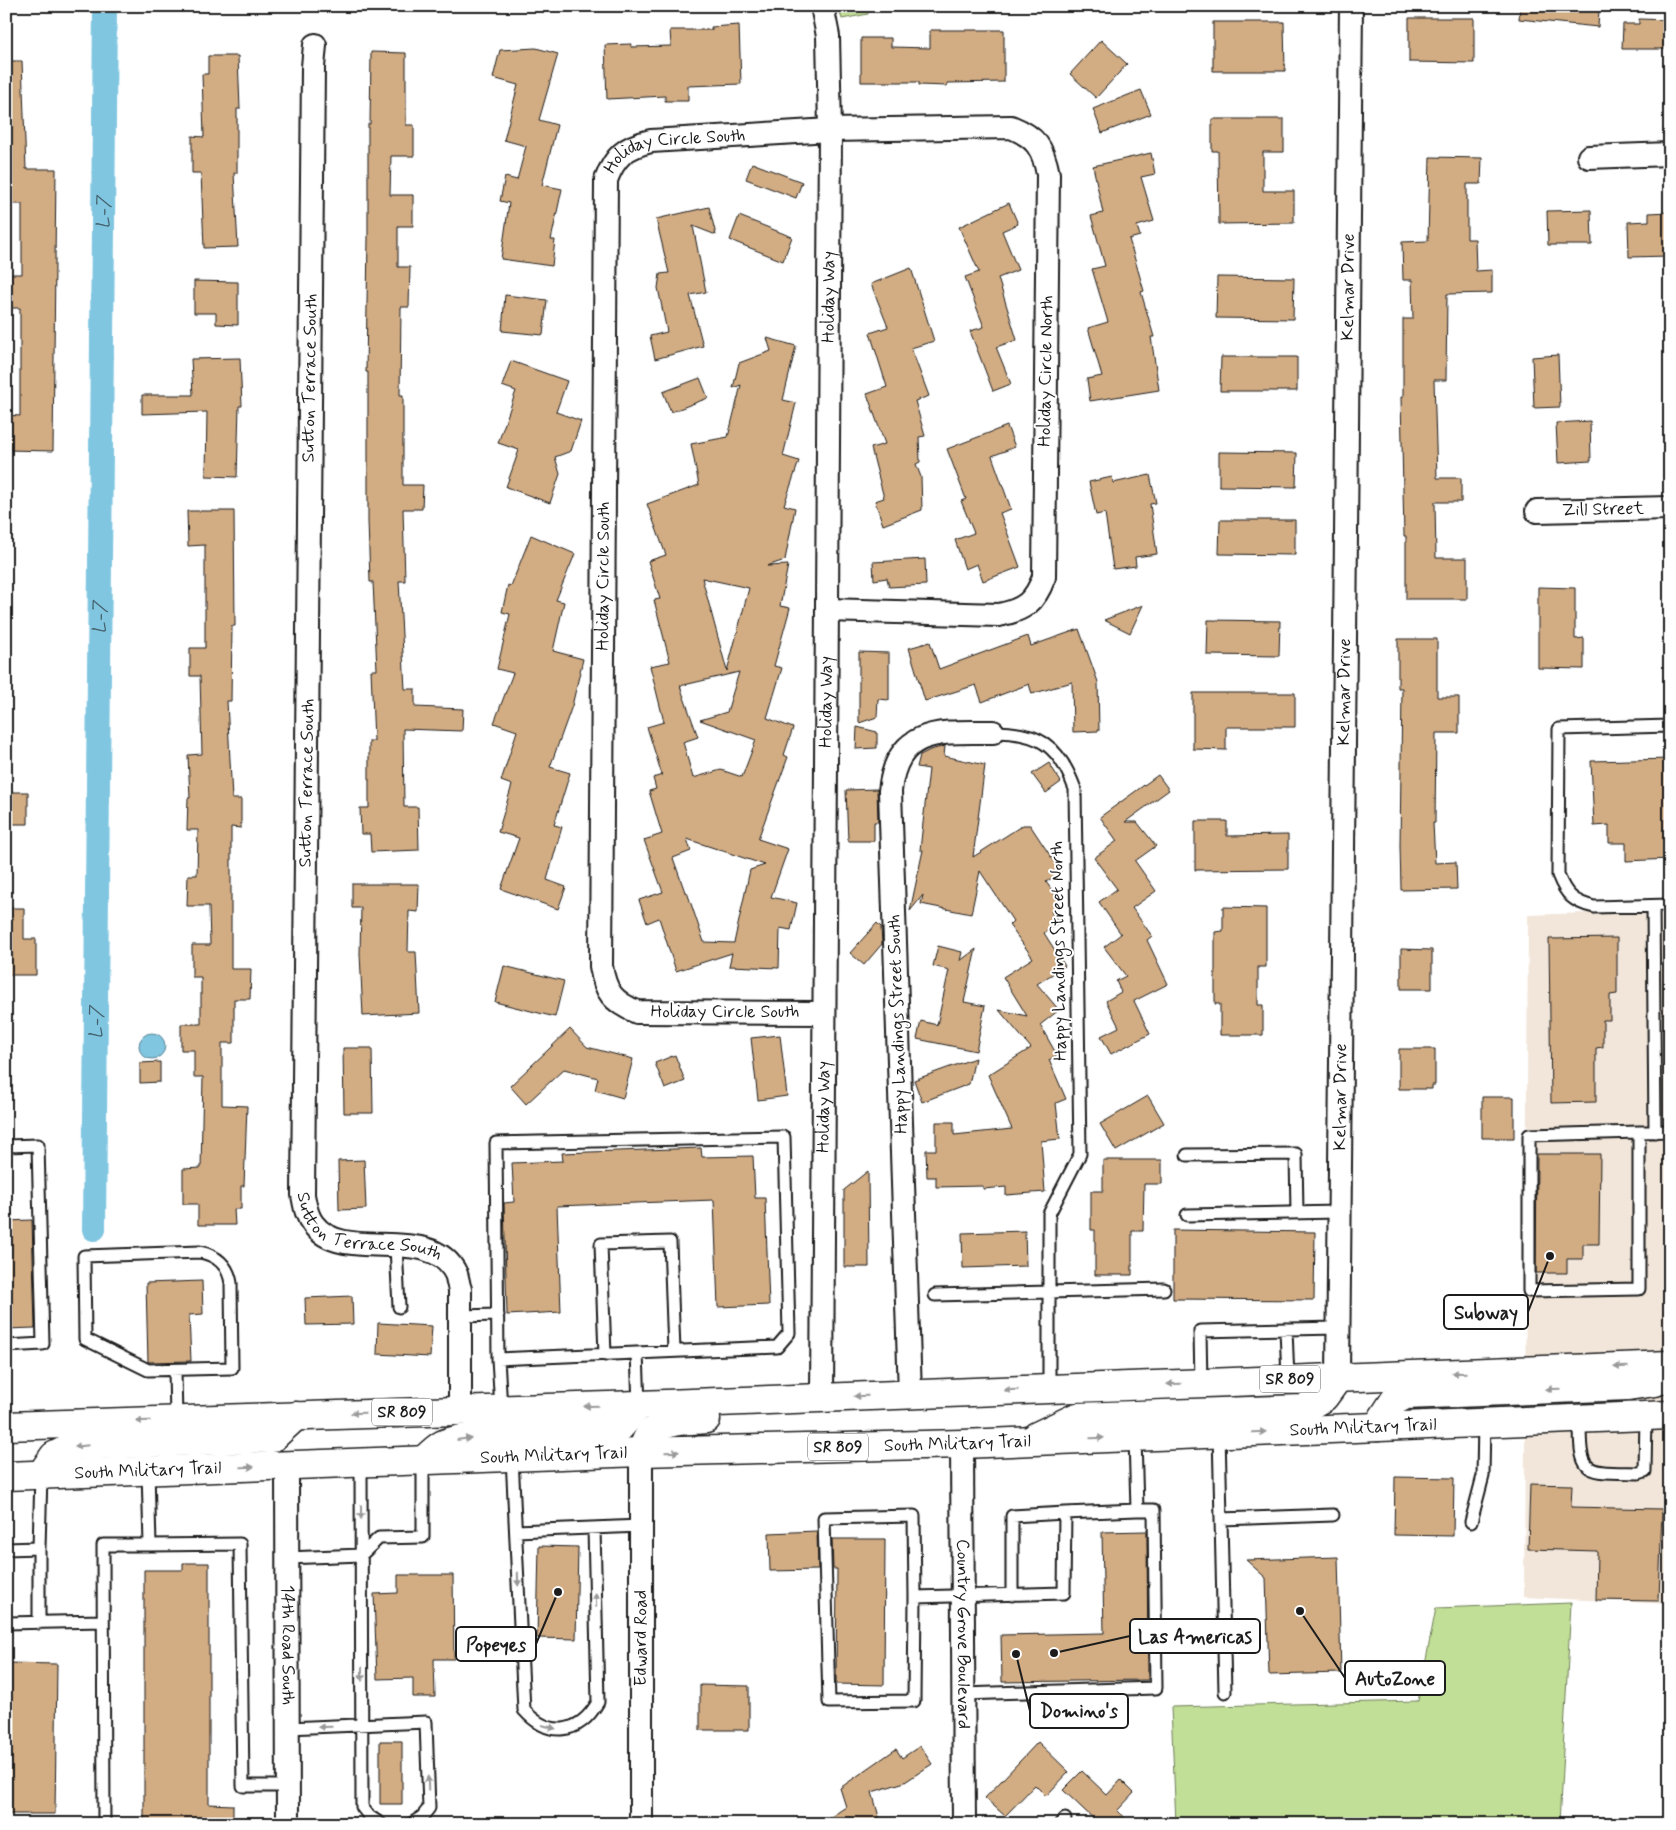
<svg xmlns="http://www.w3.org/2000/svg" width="1676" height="1830" viewBox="0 0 1676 1830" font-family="Mynerve,sans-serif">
<rect width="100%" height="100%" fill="#fff"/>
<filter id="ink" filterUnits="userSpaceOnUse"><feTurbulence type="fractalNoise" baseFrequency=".02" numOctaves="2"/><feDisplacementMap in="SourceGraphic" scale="10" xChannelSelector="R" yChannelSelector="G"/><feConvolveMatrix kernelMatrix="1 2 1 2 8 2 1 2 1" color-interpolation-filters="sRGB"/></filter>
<g filter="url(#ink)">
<!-- built -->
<path fill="#f2e6da" d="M1670,910V1604L1524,1597L1528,915Z"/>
<!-- green -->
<path fill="#c2df97" stroke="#6f7e5a" d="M838,6H867L868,14L842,19Z
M1571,1603L1559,1824H1176L1171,1707L1418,1701L1436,1608Z"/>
<!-- water -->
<path fill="#80c6e1" stroke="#588292" d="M139 1046a13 13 0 1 1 26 0a13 13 0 1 1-26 0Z"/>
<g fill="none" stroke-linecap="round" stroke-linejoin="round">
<!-- canal -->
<path stroke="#80c6e1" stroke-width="24" id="s1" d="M94,1229L105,6"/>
</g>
<!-- building -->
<path fill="#d2ac83" stroke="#1c1c1c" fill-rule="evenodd" d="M1520,6H1574L1599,9L1598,27L1519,19Z
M1409,18H1474V63L1409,62Z
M1639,19L1670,20V49H1622L1623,24H1639Z
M1213,22H1284L1285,71H1213Z
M739,25L741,84L688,86V101H665V96L607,99L605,45L631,44V47L671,46L670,30H712L711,27Z
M930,30H1004V82L947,83V86L919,85V82H861V38H891V47L930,48Z
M1101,40L1127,64L1096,98L1070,74Z
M536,48L558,54L539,120L557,125L542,185L562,189L551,240H555L552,266L501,259L509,203L500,201L505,177L517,180L526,146L504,140L518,85L493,78L500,50Z
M371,52L406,53V125H414V156H391L390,195H413V226H398V267H410L409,307H401L400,395H403V485H423L422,509H403L405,581H399L405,689H415V707L463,709L462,731L403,729L404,807H418L419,850L371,852L370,834H361L360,808H369V741H374L371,670H377L373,582H370L368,521V372H366L368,238V124H370Z
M208,56H238L240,109H237V173H234L238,247L204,248L201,173H192V136L204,137L202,74H208Z
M6,61H22L26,169H56L53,451L6,450V415L20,416V308H6V274H22V204H6Z
M1141,90L1151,114L1102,133L1093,109Z
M1212,119H1284V152H1263V191H1294V223L1219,224L1218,151H1212Z
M1151,153L1155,174L1141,177L1154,221L1137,226L1140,236L1129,239L1144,291L1141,292L1154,337H1151L1159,390L1090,401L1087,379L1102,376L1088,328L1108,322L1092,269L1105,266L1091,216L1103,213L1093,166Z
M1430,157L1482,158L1481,184H1467V239H1475L1476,271L1492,270V293L1447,294L1446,380H1434L1437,478H1461V502H1435L1436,558H1467V599H1406V536H1404L1401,397H1403V319H1413L1412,280H1403L1402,242L1428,241Z
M752,163L802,182L796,198L746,179Z
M1009,203L1018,224L1002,231L1018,270L998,278L1017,340L996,347L1011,384L993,391L970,331L984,327L965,277L979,272L959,227Z
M709,207L716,235L693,226L706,292L690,295L703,346L655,359L650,336L667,332L658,288L660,274L669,273L656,219Z
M1591,210L1592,245H1548L1547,211Z
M1670,212V256L1629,257L1628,222L1649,221V213Z
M739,216L792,237L783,261L730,240Z
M911,268L934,341L911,348L929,396L915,401L925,436L919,437L920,462L916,464L921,477L922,510L883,525L875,501L884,498L871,448L885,444L867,394L887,387L870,333L888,327L871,284Z
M1217,277L1294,278L1293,319L1216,318Z
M194,281L238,282V325L216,324V313H194Z
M505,295L547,300L543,335L502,331Z
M767,338L796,346L783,400L796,403L783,456L799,461L784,505L795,508L785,560L767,566L788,565L780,606L790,608L774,666L782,668L767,718L793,728L784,755L788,757L758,839L788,849L771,897L797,903L791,930L780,928L779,968L729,966L732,953L676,971L659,918L647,923L639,900L663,892L644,840L662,834L649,791L656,789L653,778L662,775L647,727L664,722L650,666L670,662L654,600L660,599L648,561L666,555L647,504L699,485L691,444L728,437L741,385L733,388L739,363L771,351ZM702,578L749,588L727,671ZM739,672L727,712L700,720L756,740L742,777L721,770L693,778L683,742L698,737L680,686ZM687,839L765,865L750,870L734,943L704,942L687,892H685L673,858L691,851Z
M1558,355L1560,407L1534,408L1532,357Z
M1221,357H1297V391H1220Z
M240,358L242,406H239L237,477L206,476L207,412L142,414V395H193L191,359Z
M511,361L567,381L556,412L581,421L571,451L555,457L560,474L550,503L506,487L519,450L498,443L516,391L502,386Z
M700,378L708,398L671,412L663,392Z
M1590,421L1591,461L1558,463L1556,423Z
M1007,426L1015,447L992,456L1011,509L1000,513L1020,567L983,581L977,564L965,569L955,540L974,533L961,501L966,499L947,449Z
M1219,452L1297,453L1296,487L1219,486Z
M1150,475L1156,503L1150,504L1157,554L1135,557L1136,566L1113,569L1105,513L1096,515L1089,482L1112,477L1113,483Z
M187,511H234L235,626H232L231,701H227L232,799H241V828L231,827V969H251L250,999H234V1043H222V1105L247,1106L244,1186H241V1209H234L235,1225H198V1204H183V1169L201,1168L203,1077H194V1050H181V1024H201V977H192V945H210L209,906H187L188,875H197L198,830H187L188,798H190L188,755L202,754L200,676H190V648H205V545L188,546Z
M1220,520H1295V555L1219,554Z
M531,535L575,554L556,600L564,602L553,651L583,659L572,706L550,767L570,773L554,825L562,827L547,880L566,887L558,909L501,889L519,838L498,832L512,785L501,781L517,731L494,723L513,673L497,669L510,614L502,612L508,585L511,586Z
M925,559L926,585L889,587L887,578L874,580L873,562Z
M1538,587L1575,588V639L1584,638V669L1538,668Z
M1143,605L1130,633L1104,620Z
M1208,620L1280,621L1279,656L1207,655Z
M1079,629L1098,682L1099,731L1073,732L1072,682L1032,694L1029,684L982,702L976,685L925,701L909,648L930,642L939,669L1028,636L1031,646Z
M1398,639H1437V697H1459V733H1436L1435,823H1433L1435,863L1456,862L1457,889L1401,890L1400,846L1402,688H1398Z
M859,652L889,653V700L878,699L877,717L859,723Z
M1193,693H1295V727H1226V750L1193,749Z
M857,727L877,732V748L856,749Z
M945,746L944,756L985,765L973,857L1023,825H1030L1061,872L1046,882L1062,904L1051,912L1059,922L1044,933L1065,966L1037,984L1059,1010L1040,1025L1057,1055L1049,1060L1066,1099L1056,1103L1060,1139L1041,1141L1045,1192L1006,1195V1187L983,1189V1186L936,1187V1177H927L926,1150H936V1122H954V1135L1012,1129L988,1075L1031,1048L999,1010L1027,1016L1003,977L1033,958L1009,925L1013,921L980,871L971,914L921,904L923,895L910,911L923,850H920L929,769L917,767L920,755L930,750Z
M1670,759V859L1626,861V843H1609V825L1594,826L1591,761Z
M1049,763L1061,782L1046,793L1032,774Z
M1158,775L1169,790L1125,822H1137L1156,846L1135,861L1156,891L1132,908L1152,936L1147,940L1168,984L1134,1001L1150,1034L1111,1054L1101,1036L1119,1027L1106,1001L1121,992L1116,981L1126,976L1104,947L1121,934L1099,902L1117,889L1094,858L1117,841L1100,817Z
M877,789L878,822H874V841H848L846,790Z
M6,792H28V824H6Z
M1195,821H1227V836L1288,835V869L1195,870Z
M352,884H419L418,912L409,911L408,952H416L419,1013L363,1016L360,954L361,908H352Z
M1223,907L1266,908V967H1258V1005H1263V1035H1220V1004H1215V932L1223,931Z
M6,908H24V939H36V975H6Z
M877,923L881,927L882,944L864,965L850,953Z
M1617,938V994L1610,995V1020H1603V1047L1596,1048V1102L1551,1103L1549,939Z
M938,946L962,952L960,961L976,949L964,1002L985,1006L976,1051L917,1039L921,1021L937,1025L949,970L933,966Z
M1401,949L1432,950V989H1401Z
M504,966L564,981L555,1017L495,1002Z
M570,1029L587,1047L633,1059L623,1098L595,1090L598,1078L564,1069L526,1104L510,1086Z
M780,1035L787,1096L758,1100L751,1038Z
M343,1048H372L373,1113H344Z
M1399,1049H1435V1085H1432V1089H1399Z
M675,1055L685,1081L665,1089L655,1063Z
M975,1058L969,1084L922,1102L914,1080Z
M160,1062V1082L140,1083V1063Z
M1148,1096L1164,1123L1116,1151L1100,1124Z
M1482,1097H1514V1138H1482Z
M701,1148L702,1157L753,1156L755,1198H765L769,1305L718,1307L714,1200L557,1206L561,1312L507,1315L504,1203L514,1202L512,1163L563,1161L562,1153Z
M1537,1154H1600L1599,1244H1583V1259H1567V1273H1536Z
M364,1160L366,1209L339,1210L338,1161Z
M1103,1160H1162V1184H1144L1143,1231H1132V1275H1095V1230H1091V1191H1103Z
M868,1171L869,1267H844V1190Z
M32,1220L35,1328L6,1329V1221Z
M1173,1230L1315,1232L1314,1300L1173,1299Z
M1025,1231L1026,1266L963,1268L962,1233Z
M202,1281L203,1314L189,1315L191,1361L148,1362L146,1283Z
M352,1296L353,1324L306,1325L305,1298Z
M378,1323L432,1326L430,1357L377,1354Z
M1395,1477L1454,1478L1453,1536L1394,1535Z
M1530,1484L1572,1485L1571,1507L1662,1509L1659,1601L1596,1600L1597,1551L1528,1549Z
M817,1531L818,1570L770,1571L769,1533Z
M1147,1531L1148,1680L1002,1682L1001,1635L1104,1633L1102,1532Z
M832,1539H885L884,1685L836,1684L837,1569H833Z
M539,1546L578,1547L576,1639L537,1638Z
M1338,1557L1341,1673L1269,1675L1266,1578L1246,1560Z
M183,1563H209V1804L233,1805V1824H144V1570H183Z
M398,1575H453L454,1659H434L435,1697H413V1678L377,1679L374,1594L398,1593Z
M6,1663L57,1664L55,1814H6Z
M700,1685L749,1686V1730H700Z
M380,1741H402V1804H380Z
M1038,1742L1069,1772L1046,1796L1035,1785L1005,1816L985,1798Z
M920,1746L932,1764L905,1782L872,1792L881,1824H820L846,1807L840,1788L896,1749L902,1758Z
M1082,1771L1107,1795L1121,1780L1134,1793L1117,1811L1131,1824H1099L1063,1790Z"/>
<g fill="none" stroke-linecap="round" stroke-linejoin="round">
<defs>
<path id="lane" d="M1670,726L1559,729L1558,875C1566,895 1573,902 1594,907L1670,905
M1653,906L1655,1132
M1639,1132V1289L1529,1291V1135L1639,1132L1670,1131
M784,1137L789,1333L777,1347L498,1359L496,1143Z
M6,1146L38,1145L43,1344L6,1346
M1187,1155L1296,1154L1297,1213
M1187,1215L1339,1212
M396,1246L399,1307
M200,1252C218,1256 228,1265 231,1283L232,1368L148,1370L85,1339L84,1256Z
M935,1295L1049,1292V1214L1080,1154L1075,789C1059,745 1039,732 993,732
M460,1316L498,1315
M1286,1329L1288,1379
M637,1353L639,1405
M605,1355L601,1244L670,1242L674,1351
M498,1359L501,1408
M175,1370L176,1420
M1201,1383L1200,1331L1339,1328
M1049,1389V1292L1164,1289
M1580,1419C1580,1476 1583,1472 1639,1473L1645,1471L1646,1416
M1219,1433L1225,1692
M512,1457L524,1710C549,1738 579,1735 598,1702L594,1528
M361,1463L362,1807L369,1816L381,1824
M148,1471L150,1545L240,1544L243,1786H288
M1221,1519L1333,1515
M1471,1522L1483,1476L1484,1422
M516,1531L641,1526
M39,1548V1623
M6,1549L39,1548L41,1475
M287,1558L361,1555L379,1538L423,1537V1461
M1012,1595V1516L1065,1513
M915,1597L914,1516L824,1518L829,1702L914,1701L915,1597L1064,1593L1065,1513L1137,1510L1135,1437
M6,1623L103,1621
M963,1694L1156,1688L1154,1510H1137
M288,1728L426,1722L429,1808L422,1817L411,1824
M104,1824L103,1545H150
M1060,1824L1065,1819"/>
<g id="street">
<path id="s2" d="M315,45L313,67L303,1195C305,1205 306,1215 313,1224C344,1266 431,1221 456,1274C458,1279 458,1285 460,1289V1410"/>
<path d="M1589,157L1670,154"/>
<path id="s3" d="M1537,511L1670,508"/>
<path id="s4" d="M824,1013L637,1012C613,1002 605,992 601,966L606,180C615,156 625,147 651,141L830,130L1011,127C1036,137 1043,148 1048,174L1044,577C1035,602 1024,610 999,615L827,610"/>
<path id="s5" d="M1338,1378L1351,6"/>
<path d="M910,1394L890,791C897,726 942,732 993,732"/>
<path id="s6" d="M822,1397L830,130L828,36L822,6"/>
<path id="s7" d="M962,1444L964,1824"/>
<path id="s8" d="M287,1466L288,1824"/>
<path d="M641,1824V1452"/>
</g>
<g id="primary">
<path d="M6,1426L639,1405L1670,1365"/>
<path d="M1377,1427L1394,1401L1406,1395L1628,1386L1655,1382L1664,1378"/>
<path d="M1037,1436L1077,1417L1303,1409L1324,1397L1338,1378"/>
<path d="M641,1452C644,1447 646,1439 650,1434C663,1419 687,1421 706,1419"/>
<path d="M423,1461C440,1444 443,1442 467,1438L611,1432L620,1427L639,1405"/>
<path d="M41,1475L54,1456L75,1446L272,1438L296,1416"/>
<path id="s9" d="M6,1476L641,1452L962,1444L1670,1415"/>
</g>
</defs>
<!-- lane casing -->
<use href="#lane" stroke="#1c1c1c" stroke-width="15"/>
<!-- street casing -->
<use href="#street" stroke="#1c1c1c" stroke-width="26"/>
<!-- primary casing -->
<use href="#primary" stroke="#1c1c1c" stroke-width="31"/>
<!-- lane -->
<use href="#lane" stroke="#fff" stroke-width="11"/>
<!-- street -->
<use href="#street" stroke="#fff" stroke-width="22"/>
<!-- primary -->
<use href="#primary" stroke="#fff" stroke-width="28"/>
</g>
<!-- one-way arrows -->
<defs><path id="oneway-solid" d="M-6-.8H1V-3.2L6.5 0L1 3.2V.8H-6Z" transform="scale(1.25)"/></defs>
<g fill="#999">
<use href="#oneway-solid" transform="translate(1621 1367) rotate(178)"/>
<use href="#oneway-solid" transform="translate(1459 1373) rotate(178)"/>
<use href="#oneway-solid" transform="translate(1174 1384) rotate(178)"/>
<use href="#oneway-solid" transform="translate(1553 1389) rotate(178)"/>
<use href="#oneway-solid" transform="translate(1011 1390) rotate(178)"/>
<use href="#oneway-solid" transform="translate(861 1396) rotate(178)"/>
<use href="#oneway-solid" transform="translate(591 1406) rotate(179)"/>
<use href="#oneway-solid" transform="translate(358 1413) rotate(178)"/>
<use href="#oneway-solid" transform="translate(143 1421) rotate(178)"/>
<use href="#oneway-solid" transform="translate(1259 1432) rotate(-2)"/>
<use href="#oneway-solid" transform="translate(1097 1438) rotate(-2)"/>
<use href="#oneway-solid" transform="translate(464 1439) rotate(-7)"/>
<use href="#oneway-solid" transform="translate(81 1446) rotate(174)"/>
<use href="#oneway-solid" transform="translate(672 1452) rotate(-1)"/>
<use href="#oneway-solid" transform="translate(247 1467) rotate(-2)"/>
<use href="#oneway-solid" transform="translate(361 1512) rotate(90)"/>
<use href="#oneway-solid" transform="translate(518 1579) rotate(88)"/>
<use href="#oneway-solid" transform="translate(596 1600) rotate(-91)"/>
<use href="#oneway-solid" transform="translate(362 1674) rotate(90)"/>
<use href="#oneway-solid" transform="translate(325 1727) rotate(178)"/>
<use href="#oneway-solid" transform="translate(549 1727) rotate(15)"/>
<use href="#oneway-solid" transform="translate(428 1783) rotate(-92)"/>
</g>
</g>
<g text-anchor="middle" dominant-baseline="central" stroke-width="4" stroke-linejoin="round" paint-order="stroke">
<!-- shield labels -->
<g fill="#fff" stroke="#606060" stroke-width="1">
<rect x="1260" y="1365.5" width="60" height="27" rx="4"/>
<rect x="372" y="1398.5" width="60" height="27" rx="4"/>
<rect x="808" y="1433.5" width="60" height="27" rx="4"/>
</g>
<g font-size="16" font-weight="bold" fill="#1c1c1c">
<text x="1290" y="1379">SR 809</text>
<text x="402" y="1412">SR 809</text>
<text x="838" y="1447">SR 809</text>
</g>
<!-- street labels -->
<g font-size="18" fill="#1c1c1c" stroke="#fff">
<text stroke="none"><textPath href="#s4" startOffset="1118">Holiday Circle South</textPath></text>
<text stroke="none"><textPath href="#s5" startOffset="1091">Kelmar Drive</textPath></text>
<text stroke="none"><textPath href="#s6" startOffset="1100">Holiday Way</textPath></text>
<text transform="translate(1046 371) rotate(-89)">Holiday Circle North</text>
<text transform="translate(310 378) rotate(-89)">Sutton Terrace South</text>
<text stroke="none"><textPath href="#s3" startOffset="66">Zill Street</textPath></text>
<text stroke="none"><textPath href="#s4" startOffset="639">Holiday Circle South</textPath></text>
<text stroke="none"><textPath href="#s5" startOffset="686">Kelmar Drive</textPath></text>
<text stroke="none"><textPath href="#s6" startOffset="695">Holiday Way</textPath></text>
<text transform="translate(307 783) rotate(-89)">Sutton Terrace South</text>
<text transform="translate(1059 951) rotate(-91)">Happy Landings Street North</text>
<text x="725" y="1012">Holiday Circle South</text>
<text transform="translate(898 1024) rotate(-92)">Happy Landings Street South</text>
<text stroke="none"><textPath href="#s5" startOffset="281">Kelmar Drive</textPath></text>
<text stroke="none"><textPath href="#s6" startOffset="290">Holiday Way</textPath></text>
<text stroke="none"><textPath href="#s2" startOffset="1232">Sutton Terrace South</textPath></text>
<text stroke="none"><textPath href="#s9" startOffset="1358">South Military Trail</textPath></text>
<text stroke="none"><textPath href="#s9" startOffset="952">South Military Trail</textPath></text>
<text stroke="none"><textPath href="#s9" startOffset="548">South Military Trail</textPath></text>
<text stroke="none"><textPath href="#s9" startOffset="142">South Military Trail</textPath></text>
<text stroke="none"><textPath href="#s7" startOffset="190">Country Grove Boulevard</textPath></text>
<text transform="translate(641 1638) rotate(-90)">Edward Road</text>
<text stroke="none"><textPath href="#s8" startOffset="179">14th Road South</textPath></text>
</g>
<!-- water labels -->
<g font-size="19" font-style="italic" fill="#44606b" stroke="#fff">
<text stroke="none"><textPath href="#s1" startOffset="1016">L-7</textPath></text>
<text stroke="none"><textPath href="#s1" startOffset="611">L-7</textPath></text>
<text stroke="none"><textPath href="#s1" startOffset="206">L-7</textPath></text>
</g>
</g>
<!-- callouts -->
<path fill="none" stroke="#1c1c1c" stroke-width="2" d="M1550 1256L1528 1312M1054 1653L1130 1636M558 1592L536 1644M1300 1611L1345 1678M1016 1654L1030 1711"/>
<g fill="#1c1c1c" stroke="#fff" stroke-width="2">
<circle cx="1550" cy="1256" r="5"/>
<circle cx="1054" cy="1653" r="5"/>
<circle cx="558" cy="1592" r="5"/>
<circle cx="1300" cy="1611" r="5"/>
<circle cx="1016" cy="1654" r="5"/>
</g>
<g fill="#fff" stroke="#1c1c1c" stroke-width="2">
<rect x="1444" y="1295" width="84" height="34" rx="5"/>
<rect x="1130" y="1619" width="130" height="34" rx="5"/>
<rect x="456" y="1627" width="80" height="34" rx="5"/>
<rect x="1345" y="1661" width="100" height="34" rx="5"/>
<rect x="1030" y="1694" width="98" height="34" rx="5"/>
</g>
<g font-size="19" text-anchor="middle" font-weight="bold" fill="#1c1c1c">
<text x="1486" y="1319">Subway</text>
<text x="1195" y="1643">Las Americas</text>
<text x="496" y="1651">Popeyes</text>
<text x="1395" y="1685">AutoZone</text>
<text x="1079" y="1717">Domino's</text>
</g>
<!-- margin -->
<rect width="1676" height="1830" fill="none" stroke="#fff" stroke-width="25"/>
<rect x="12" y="12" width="1651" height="1805" fill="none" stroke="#1c1c1c" stroke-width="2" filter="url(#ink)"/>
</svg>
